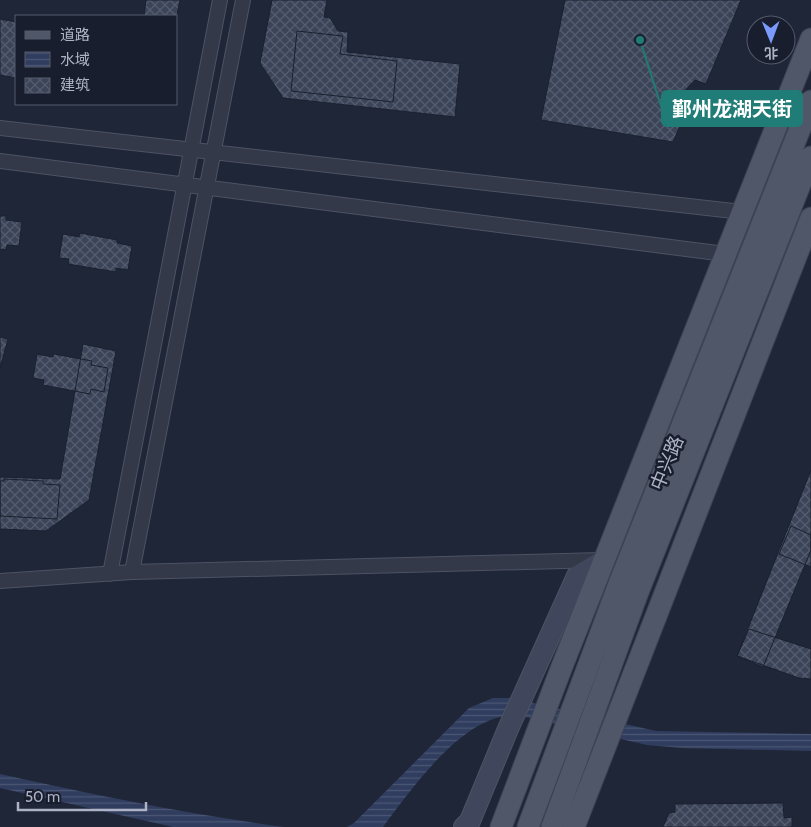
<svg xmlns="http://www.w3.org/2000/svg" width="811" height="827" viewBox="0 0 811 827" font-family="Cabin,'Noto Sans SC',sans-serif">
<defs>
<pattern id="water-rules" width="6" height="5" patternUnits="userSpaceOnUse" patternTransform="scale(1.25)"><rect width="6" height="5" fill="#303d5e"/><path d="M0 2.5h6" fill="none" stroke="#4b5774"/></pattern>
<pattern id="building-cross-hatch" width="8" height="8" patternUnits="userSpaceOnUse" patternTransform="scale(1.25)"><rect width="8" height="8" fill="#3b4458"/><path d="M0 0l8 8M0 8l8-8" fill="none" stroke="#555d6e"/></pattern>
</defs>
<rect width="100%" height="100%" fill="#1f2638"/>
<!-- water -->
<path fill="url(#water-rules)" d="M493,698H510L656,731L811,734V751L682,748L647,745L525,717C519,717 512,716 506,716C458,722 410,791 383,827H347L354,823L469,708Z
M0,774C94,795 188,814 284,827H173L0,788Z"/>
<!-- building -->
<path fill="url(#building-cross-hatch)" stroke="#1a202f" d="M146,0H180L176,20V16H144Z
M272,0H327L324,17L330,18L338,31L348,32L347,52L460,64L455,117L283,98L260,63Z
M565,0H741L706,84L695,80L673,103L685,114L673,142L541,120Z
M0,19L16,22V78L0,75Z
M297,31L343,36L340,54L397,61L393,102L291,91Z
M0,216H6V220L22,222L19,246L7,245L6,250L0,249Z
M80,233L117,240V243L132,246L128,270L116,268V272L68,264L69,259L59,258L63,234L79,237Z
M0,337L8,339L0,368Z
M83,344L116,351L89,500L46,531L0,529V477L60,479Z
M37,354L53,357L54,354L92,361L91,365L108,368L104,392L91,389L90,394L43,385L44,380L33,378Z
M811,470V550L763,667L737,656Z
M4,479L43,481V484L60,485L57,519L0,516V481H4Z
M791,526L811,535V567L779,554Z
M749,629L811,649V679L799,678L737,656Z
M783,803L784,818L792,817V827H663L669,813L675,812V804Z"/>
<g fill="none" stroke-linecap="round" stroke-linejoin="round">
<defs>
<path id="street" d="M0,128L742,212
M0,161L725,254
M132,572L243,0
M110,574L220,0
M0,581L132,572L601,560"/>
<path id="secondary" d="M464,827L470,821L508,729L577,576L604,560"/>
<path id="primary" d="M501,827L561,669L811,39
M528,827L619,584L811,101
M552,827L638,592L811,157
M574,827L811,218"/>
</defs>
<!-- street casing -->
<use href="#street" stroke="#4d5363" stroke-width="16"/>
<!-- secondary casing -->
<use href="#secondary" stroke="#4d5363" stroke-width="22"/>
<!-- primary casing -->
<use href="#primary" stroke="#3c4252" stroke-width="23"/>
<!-- street -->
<use href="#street" stroke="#333949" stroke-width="14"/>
<!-- secondary -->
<use href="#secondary" stroke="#40475c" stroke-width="20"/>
<!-- primary -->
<use href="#primary" stroke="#505769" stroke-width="21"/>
</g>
<g text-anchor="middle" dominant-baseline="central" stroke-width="5" stroke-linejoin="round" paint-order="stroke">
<!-- street labels -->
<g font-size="19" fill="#adb3c5" stroke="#181e2d">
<text transform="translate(667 463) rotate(-68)">中兴路</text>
</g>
</g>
<!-- callouts -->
<path fill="none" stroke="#1f7c77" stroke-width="2" d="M640 40L662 109"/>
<circle fill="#1f7c77" stroke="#181e2d" stroke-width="2" cx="640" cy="40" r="5"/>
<rect fill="#1f7c77" stroke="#1f7c77" stroke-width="2" x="662" y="91" width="140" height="35" rx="5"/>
<g font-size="20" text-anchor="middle" font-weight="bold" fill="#fff">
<text x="732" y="116">鄞州龙湖天街</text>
</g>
<!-- legend -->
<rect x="15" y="15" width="162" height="90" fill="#181e2d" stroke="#545a6a"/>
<rect x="25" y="31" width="25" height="8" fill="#505769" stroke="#545a6a"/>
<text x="60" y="40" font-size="15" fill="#adb3c5">道路</text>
<rect x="25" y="52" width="25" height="15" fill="url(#water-rules)" stroke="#545a6a"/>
<text x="60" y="65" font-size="15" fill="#adb3c5">水域</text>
<rect x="25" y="78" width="25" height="15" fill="url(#building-cross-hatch)" stroke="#545a6a"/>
<text x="60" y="90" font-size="15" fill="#adb3c5">建筑</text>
<!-- north arrow -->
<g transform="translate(771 40) rotate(179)"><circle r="24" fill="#181e2d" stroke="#545a6a"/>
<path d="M0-4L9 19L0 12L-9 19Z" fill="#7b9bfc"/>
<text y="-8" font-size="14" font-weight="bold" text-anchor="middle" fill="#adb3c5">北</text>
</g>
<!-- scale -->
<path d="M18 802v8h128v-8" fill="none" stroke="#adb3c5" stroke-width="2.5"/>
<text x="25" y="802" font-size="15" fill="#adb3c5" stroke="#181e2d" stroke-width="4" paint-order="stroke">50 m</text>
</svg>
